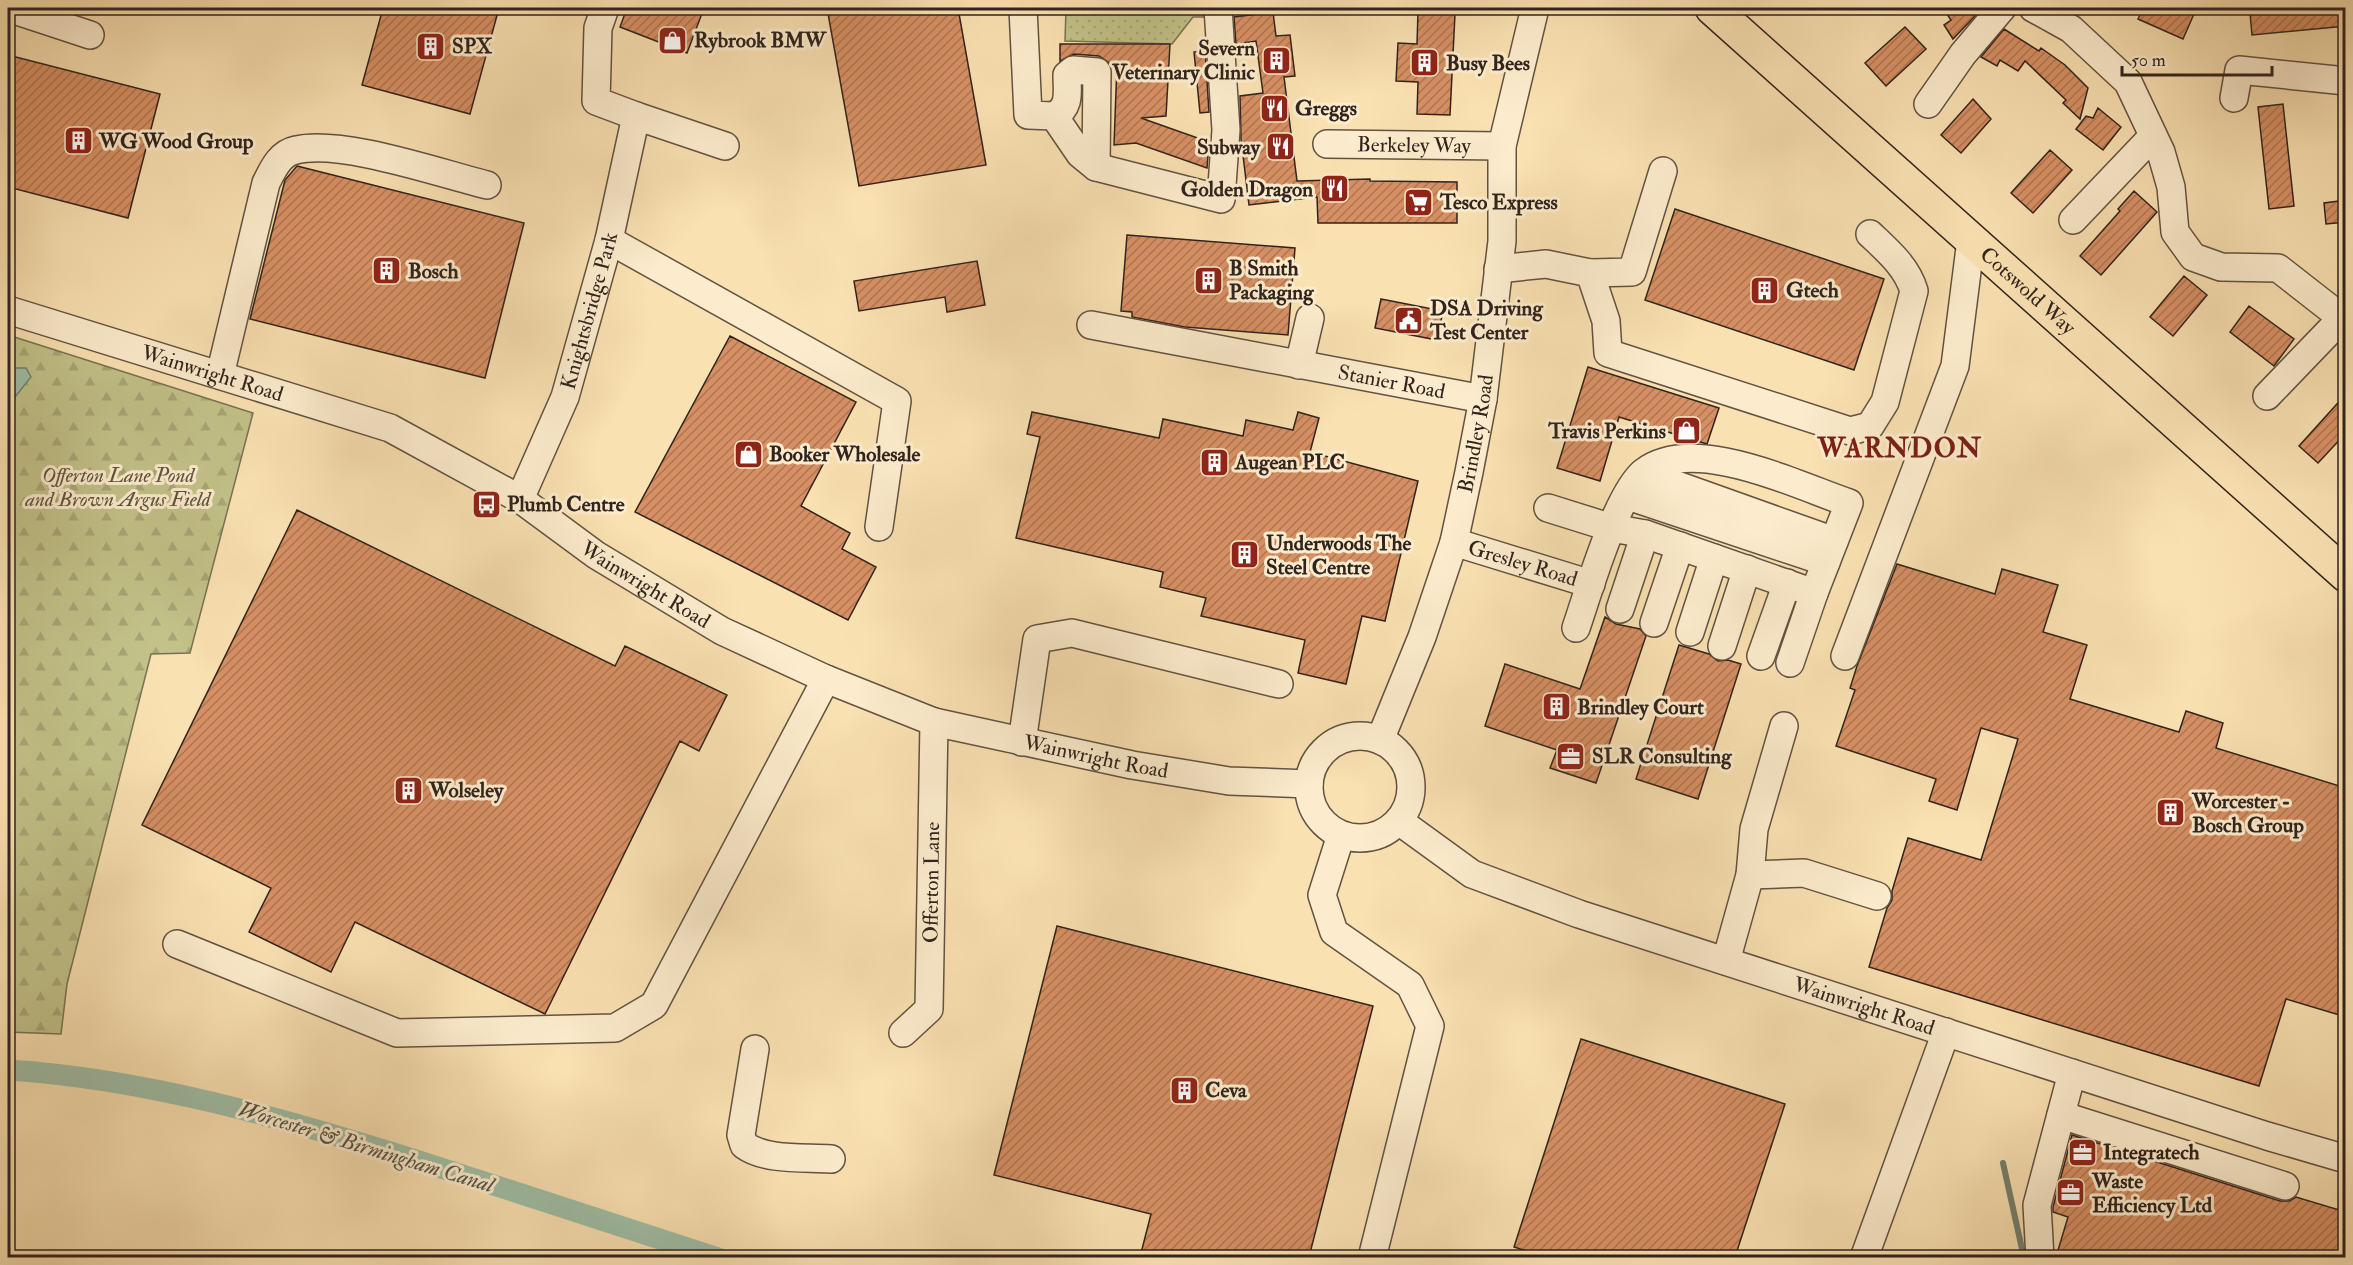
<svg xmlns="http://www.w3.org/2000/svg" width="2353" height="1265" viewBox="0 0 2353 1265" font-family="'IM FELL Double Pica',serif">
<defs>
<pattern id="grass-dots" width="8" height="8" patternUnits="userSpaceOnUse" patternTransform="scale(1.5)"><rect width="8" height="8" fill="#c2c289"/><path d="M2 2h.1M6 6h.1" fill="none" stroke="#a7a676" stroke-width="1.8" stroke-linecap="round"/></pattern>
<pattern id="forest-firs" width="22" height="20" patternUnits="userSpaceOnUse" patternTransform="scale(1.5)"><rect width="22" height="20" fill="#c2c289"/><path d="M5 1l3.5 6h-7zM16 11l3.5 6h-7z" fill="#a7a676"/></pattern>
<pattern id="building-hatch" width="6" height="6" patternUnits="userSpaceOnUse" patternTransform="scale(1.5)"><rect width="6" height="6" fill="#d79064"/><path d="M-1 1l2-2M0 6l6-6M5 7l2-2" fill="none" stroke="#af7552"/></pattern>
</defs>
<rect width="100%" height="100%" fill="#fae1b2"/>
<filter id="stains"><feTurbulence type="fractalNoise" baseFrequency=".00333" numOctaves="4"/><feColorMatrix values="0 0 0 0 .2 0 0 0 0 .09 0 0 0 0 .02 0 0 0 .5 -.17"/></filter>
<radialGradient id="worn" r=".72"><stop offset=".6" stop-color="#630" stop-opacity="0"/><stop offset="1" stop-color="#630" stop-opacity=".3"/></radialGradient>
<!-- grass -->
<path fill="url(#grass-dots)" stroke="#797253" stroke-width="1.5" d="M1066,8H1212V17H1193L1172,44L1065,41Z"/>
<!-- forest -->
<path fill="url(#forest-firs)" stroke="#797253" stroke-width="1.5" d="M8,335L253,413L190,653L151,654L67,984L61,1034L8,1032Z"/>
<!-- water -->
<path fill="#9fbea7" stroke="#738070" stroke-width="1.5" d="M14,368H26L31,377L15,397L8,430V370Z"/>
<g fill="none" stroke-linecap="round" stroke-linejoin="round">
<!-- stream -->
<path stroke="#738070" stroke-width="6" d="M2003,1163L2024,1258"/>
<!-- canal -->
<path stroke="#9fbea7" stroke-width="21" d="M8,1070C149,1079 285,1119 419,1161C519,1193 618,1225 718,1258"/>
</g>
<!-- building -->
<path fill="url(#building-hatch)" stroke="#30231d" stroke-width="1.5" d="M383,8H499L470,114L362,85Z
M627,8H704L687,53L620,27Z
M827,8H958L986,165L859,186Z
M1943,8H1969L1975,16L1953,39L1944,25L1951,20Z
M2143,8H2179L2194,14L2183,39L2138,19Z
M2301,8H2346V26L2252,35L2250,13Z
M1273,12L1276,36L1290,35L1295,76L1284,77L1297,181L1370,179V181L1457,182V223H1318L1317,197L1249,205L1241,139L1240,96L1263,93L1256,41L1236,44L1234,17Z
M1418,12L1455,14L1450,115L1417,114L1418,82L1396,81L1398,43L1417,44Z
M1905,27L1926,49L1886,86L1865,63Z
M2004,29L2039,51L2041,48L2065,65L2088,88L2080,119L2063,103L2066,100L2025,61L2018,71L2000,60L1997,66L1981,57Z
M1060,44H1170L1166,116L1141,118L1209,142L1207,168L1136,143L1114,145L1117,64H1111L1099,56L1074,54L1060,61Z
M1205,50L1209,112L1200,113L1194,52Z
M8,55L160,94L128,218L8,187Z
M1973,99L1991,119L1961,153L1941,135Z
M2283,104L2294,206L2269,209L2258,107Z
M2098,108L2121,127L2103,150L2076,129L2086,116L2093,118Z
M2050,150L2072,170L2033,213L2011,193Z
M297,166L524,223L485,378L250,319L285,180Z
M2134,191L2157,212L2101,275L2080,256L2120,211L2118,209Z
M2346,200V222L2326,224L2324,203Z
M1675,209L1884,279L1854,370L1645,300Z
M1127,235L1295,248L1288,335L1185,327L1132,317V312L1121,311Z
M977,261L985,305L947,312L945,297L859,311L854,281Z
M2184,276L2207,295L2173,336L2150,317Z
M1381,299L1443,311L1437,340L1375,328Z
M2249,306L2294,339L2274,366L2230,332Z
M730,336L856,402L801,506L850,533L842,549L876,567L848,620L635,512Z
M1588,367L1719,408L1707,444L1619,417L1600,481L1557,468Z
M2346,394V433L2318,463L2299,446Z
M1032,412L1159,438L1163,419L1243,436L1246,420L1293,430L1298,412L1319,418L1310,452L1418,481L1385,621L1362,616L1346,684L1298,673L1305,640L1201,616L1206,598L1160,587L1163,572L1016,538L1040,437L1027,434Z
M297,510L615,666L625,646L727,695L699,751L680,741L545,1014L355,922L331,972L249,932L271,888L142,825Z
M1897,564L1995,594L2002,569L2058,585L2043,632L2087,645L2070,699L2179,732L2186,711L2223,723L2216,748L2346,788V1017L2286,999L2259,1086L1869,967L1887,908L1892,900V891L1908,838L1981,860L2018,739L1981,728L1957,810L1929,801L1936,779L1836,746L1855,690L1850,688L1857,666Z
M1605,617L1616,624L1640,629L1646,636L1596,783L1550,768L1557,750L1485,726L1505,664L1580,689Z
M1679,645L1709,654L1718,661L1728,660L1741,664L1698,799L1636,779Z
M1057,926L1373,1006L1309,1257H1140L1151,1214L994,1175Z
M1581,1039L1785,1104L1735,1257H1546L1514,1247Z
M2072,1135L2280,1201H2289L2296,1197L2346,1212V1257H2056L2068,1217L2053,1212V1207Z"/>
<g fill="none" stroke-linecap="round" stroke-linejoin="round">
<defs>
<g id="minor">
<path d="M8,8L90,35"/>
<path d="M605,8L598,28L596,101L636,116"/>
<path d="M1023,8L1028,115L1054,116L1080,154L1096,167L1221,199L1226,130L1218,8"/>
<path d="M2033,8L2071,29L2128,82L2161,152L2171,187L2175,232L2193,257L2221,267L2278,268L2342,318L2267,396"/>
<path d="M2234,98L2239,70L2346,81"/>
<path d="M1928,104L1963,54L2002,8"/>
<path d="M1054,116C1071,107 1067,92 1067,75L1073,70L1097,72L1096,167"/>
<path id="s1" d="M1327,144L1502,146"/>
<path d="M2073,220L2153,136"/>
<path d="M609,240L897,401L879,527"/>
<path d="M1498,269L1546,264L1590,273L1632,272L1663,171"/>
<path d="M1590,273L1606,321L1608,353L1850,431L1870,426L1885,402L1914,291C1907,267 1888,251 1870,234"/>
<path id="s2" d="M8,310L390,428L520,499L596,555L722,631L826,679L934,722L1132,765L1229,781L1309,784"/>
<path id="s3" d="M1091,325L1483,399"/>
<path d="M1299,365L1310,318"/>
<path d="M220,375L266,183C273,169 280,153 296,150C341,139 439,173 487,185"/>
<path d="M1643,473L1834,541"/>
<path d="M1628,496L1826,562"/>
<path id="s4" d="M520,499L565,397L609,240L636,116L725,146"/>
<path d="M1548,508L1612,528L1645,534L1814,593L1849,503C1796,485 1693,434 1644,472C1617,493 1588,593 1576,628"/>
<path id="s5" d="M1454,542L1591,584"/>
<path d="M1620,609L1645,534"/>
<path d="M1654,623L1680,546"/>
<path d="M1690,632L1714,558"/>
<path d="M1722,646L1747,569"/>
<path d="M1761,656L1787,583"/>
<path d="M1845,656L1955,366L1971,240"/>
<path d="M1790,663L1814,593"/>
<circle cx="1360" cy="787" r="51"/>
<path id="s6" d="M1380,740L1422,637L1454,542L1469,472L1483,399L1502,241V146L1535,8"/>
<path d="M1022,742L1037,639L1072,633L1279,684"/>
<path id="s7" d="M1399,821L1472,874L1579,914L2267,1136L2346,1159"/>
<path d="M1341,835L1322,895L1334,932L1410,985L1430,1026L1372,1258"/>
<path d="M1750,875L1804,873L1877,896"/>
<path d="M177,944L397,1033L615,1028L654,1005L826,679"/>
<path d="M1726,961L1750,875L1754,829L1784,726"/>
<path id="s8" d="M903,1033L929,1009L934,722"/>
<path d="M755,1049L741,1135L744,1145C766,1161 805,1157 831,1159"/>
<path d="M2061,1115L2285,1186"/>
<path d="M1864,1258L1946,1032"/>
<path d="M2040,1258L2037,1205L2072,1073"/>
</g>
<g id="major">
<path id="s9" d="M1712,8L2346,575"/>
</g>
</defs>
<!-- minor casing -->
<use href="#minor" stroke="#625242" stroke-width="30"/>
<!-- major casing -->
<use href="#major" stroke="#30231d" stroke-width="36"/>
<!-- minor -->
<use href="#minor" stroke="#fceccd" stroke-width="27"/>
<!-- major -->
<use href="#major" stroke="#fae1b2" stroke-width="33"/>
</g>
<!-- icons -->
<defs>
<symbol id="shop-square" viewBox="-11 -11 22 22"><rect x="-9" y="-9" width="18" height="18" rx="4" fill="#8f2418" stroke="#fceccd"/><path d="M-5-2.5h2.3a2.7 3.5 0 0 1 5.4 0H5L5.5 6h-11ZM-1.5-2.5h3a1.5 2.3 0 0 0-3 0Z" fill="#fff"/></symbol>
<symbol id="building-square" viewBox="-11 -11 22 22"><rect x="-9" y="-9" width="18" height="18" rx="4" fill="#8f2418" stroke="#fceccd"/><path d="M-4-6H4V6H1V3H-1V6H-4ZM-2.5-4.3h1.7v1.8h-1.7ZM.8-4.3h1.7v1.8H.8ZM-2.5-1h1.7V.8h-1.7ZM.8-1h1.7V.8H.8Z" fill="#fff"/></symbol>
<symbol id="restaurant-square" viewBox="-11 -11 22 22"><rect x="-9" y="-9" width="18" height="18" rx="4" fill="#8f2418" stroke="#fceccd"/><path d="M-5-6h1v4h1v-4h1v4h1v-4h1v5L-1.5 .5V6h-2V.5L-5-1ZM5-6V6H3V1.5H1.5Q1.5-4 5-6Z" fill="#fff"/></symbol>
<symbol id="supermarket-square" viewBox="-11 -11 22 22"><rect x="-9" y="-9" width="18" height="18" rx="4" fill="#8f2418" stroke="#fceccd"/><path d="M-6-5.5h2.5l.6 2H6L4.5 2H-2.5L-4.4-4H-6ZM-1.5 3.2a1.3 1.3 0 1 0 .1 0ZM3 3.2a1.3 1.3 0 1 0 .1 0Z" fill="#fff"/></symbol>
<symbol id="civic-square" viewBox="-11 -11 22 22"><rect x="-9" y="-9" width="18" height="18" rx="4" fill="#8f2418" stroke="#fceccd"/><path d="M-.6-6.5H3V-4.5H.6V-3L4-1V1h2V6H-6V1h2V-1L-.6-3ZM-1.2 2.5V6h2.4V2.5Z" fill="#fff"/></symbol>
<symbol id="bus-square" viewBox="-11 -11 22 22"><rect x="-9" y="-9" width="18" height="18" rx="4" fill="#8f2418" stroke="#fceccd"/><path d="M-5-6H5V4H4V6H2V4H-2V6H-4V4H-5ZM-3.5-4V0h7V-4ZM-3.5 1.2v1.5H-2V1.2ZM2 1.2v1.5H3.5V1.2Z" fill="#fff"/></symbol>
<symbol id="office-square" viewBox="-11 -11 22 22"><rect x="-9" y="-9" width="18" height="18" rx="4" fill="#8f2418" stroke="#fceccd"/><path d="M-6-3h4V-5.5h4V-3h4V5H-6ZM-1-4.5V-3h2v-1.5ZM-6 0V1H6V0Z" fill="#fff"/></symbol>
</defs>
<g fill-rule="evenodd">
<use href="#shop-square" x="656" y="24" width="33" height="33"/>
<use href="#building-square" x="414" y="30" width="33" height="33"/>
<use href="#building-square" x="1260" y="44" width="33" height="33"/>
<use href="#building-square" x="1408" y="46" width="33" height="33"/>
<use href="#restaurant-square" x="1258" y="92" width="33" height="33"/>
<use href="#building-square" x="62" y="124" width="33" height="33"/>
<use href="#restaurant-square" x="1264" y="130" width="33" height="33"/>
<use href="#restaurant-square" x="1318" y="172" width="33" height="33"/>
<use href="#supermarket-square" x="1402" y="186" width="33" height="33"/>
<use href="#building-square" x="370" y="254" width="33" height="33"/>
<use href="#building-square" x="1192" y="264" width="33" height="33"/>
<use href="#building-square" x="1748" y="274" width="33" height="33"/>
<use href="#civic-square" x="1392" y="304" width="33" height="33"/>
<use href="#shop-square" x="1670" y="414" width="33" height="33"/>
<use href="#shop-square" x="732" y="438" width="33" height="33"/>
<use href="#building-square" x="1198" y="446" width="33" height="33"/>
<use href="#bus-square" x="470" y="488" width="33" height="33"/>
<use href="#building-square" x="1228" y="538" width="33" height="33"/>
<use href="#building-square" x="1540" y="690" width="33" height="33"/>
<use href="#office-square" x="1554" y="740" width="33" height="33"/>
<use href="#building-square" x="392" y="774" width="33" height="33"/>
<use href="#building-square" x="2154" y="796" width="33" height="33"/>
<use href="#building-square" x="1168" y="1074" width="33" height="33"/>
<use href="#office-square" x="2066" y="1136" width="33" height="33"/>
<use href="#office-square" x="2054" y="1176" width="33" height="33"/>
</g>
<g text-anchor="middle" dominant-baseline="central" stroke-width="6" stroke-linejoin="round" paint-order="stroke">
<!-- poi labels -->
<g font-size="21" font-weight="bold" fill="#30231d" stroke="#fceccd" text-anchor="start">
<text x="694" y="40">Rybrook BMW</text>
<text x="452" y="46">SPX</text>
<text x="1255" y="48" text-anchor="end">Severn<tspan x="1255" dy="24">Veterinary Clinic</tspan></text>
<text x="1446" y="63">Busy Bees</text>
<text x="1295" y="108">Greggs</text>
<text x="99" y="141">WG Wood Group</text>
<text x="1260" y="147" text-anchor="end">Subway</text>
<text x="1313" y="189" text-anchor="end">Golden Dragon</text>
<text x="1440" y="202">Tesco Express</text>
<text x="1229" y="268">B Smith<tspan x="1229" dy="24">Packaging</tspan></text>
<text x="408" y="271">Bosch</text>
<text x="1786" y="290">Gtech</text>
<text x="1430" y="308">DSA Driving<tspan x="1430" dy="24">Test Center</tspan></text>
<text x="1666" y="431" text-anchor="end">Travis Perkins</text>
<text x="769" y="454">Booker Wholesale</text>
<text x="1235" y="462">Augean PLC</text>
<text x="507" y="504">Plumb Centre</text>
<text x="1266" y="543">Underwoods The<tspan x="1266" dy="24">Steel Centre</tspan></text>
<text x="1577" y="707">Brindley Court</text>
<text x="1592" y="756">SLR Consulting</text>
<text x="429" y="790">Wolseley</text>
<text x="2192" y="801">Worcester -<tspan x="2192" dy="24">Bosch Group</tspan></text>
<text x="1205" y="1090">Ceva</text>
<text x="2103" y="1152">Integratech</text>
<text x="2092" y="1181">Waste<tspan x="2092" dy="24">Efficiency Ltd</tspan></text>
</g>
<!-- street labels -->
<g font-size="21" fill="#30231d" stroke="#fceccd">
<text stroke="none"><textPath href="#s1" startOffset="87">Berkeley Way</textPath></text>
<text stroke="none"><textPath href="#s9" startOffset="424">Cotswold Way</textPath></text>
<text stroke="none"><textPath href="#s4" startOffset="201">Knightsbridge Park</textPath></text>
<text stroke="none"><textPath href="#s2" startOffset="214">Wainwright Road</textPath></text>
<text stroke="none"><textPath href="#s3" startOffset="306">Stanier Road</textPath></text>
<text stroke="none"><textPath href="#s6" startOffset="322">Brindley Road</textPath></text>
<text stroke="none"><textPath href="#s5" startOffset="72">Gresley Road</textPath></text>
<text stroke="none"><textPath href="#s2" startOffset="700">Wainwright Road</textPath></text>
<text stroke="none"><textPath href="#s2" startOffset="1186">Wainwright Road</textPath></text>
<text stroke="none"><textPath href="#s8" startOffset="162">Offerton Lane</textPath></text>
<text stroke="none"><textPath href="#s7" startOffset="504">Wainwright Road</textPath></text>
</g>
<!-- park labels -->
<g font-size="21" font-style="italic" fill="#5c533d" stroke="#fceccd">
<text x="118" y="475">Offerton Lane Pond<tspan x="118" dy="24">and Brown Argus Field</tspan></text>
</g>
<!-- water labels -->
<g font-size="22" font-style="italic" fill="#515246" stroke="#fceccd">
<text transform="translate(366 1147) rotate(17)">Worcester &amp; Birmingham Canal</text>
</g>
<!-- district labels -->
<g font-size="27" font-weight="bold" letter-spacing="1.5" fill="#7a1f14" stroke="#fceccd">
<text x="1900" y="448">WARNDON</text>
</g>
</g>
<!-- margin -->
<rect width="2353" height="1265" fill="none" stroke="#fae1b2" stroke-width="30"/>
<rect x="9" y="9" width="2335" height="1247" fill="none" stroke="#30231d" stroke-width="3"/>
<rect x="15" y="15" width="2323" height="1235" fill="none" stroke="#30231d" stroke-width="1.5"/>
<!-- scale -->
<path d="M2122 66v9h150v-9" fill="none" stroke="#30231d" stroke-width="3"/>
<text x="2131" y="66" font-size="18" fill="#30231d" stroke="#fceccd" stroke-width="4.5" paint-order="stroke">50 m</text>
<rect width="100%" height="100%" filter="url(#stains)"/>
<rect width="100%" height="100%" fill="url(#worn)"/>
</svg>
